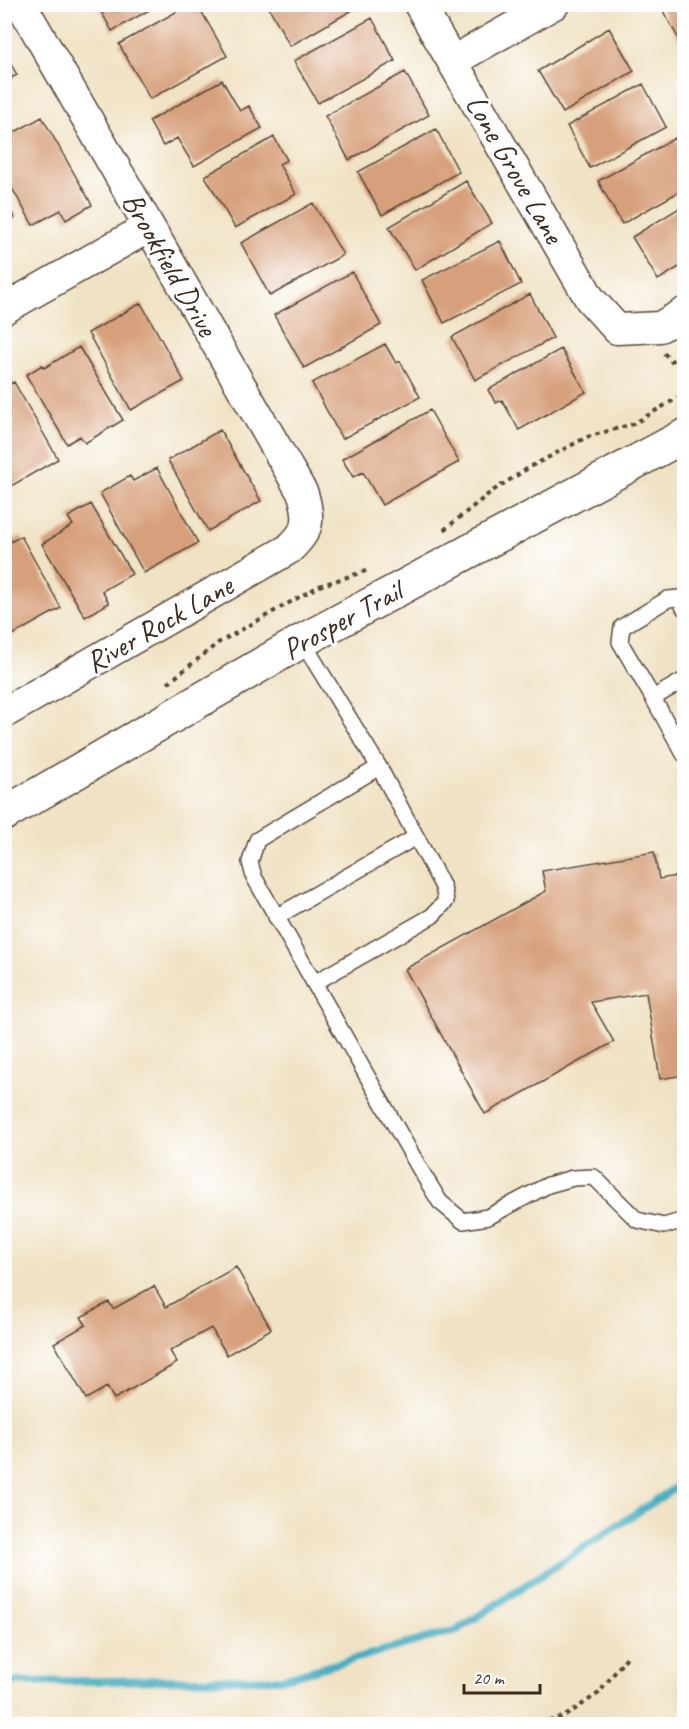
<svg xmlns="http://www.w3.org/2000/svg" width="689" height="1729" viewBox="0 0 689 1729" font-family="Caveat,sans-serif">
<rect width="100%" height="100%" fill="#fff"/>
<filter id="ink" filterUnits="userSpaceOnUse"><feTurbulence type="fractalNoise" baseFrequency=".0167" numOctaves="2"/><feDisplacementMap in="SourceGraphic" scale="12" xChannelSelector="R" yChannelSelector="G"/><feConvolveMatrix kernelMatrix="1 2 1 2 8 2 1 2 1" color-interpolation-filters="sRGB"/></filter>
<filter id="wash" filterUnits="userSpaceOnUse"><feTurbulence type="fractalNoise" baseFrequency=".008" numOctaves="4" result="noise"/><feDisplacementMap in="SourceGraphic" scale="24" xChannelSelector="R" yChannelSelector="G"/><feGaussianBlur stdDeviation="1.35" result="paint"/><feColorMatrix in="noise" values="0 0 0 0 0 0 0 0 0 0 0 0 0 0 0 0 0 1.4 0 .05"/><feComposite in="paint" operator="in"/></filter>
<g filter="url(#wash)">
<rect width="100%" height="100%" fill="#f0e2c4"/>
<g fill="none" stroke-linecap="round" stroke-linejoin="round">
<!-- stream -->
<path stroke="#43aec2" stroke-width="8" d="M4,1682L282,1679L457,1630L684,1482"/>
</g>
<g id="blocks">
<!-- building -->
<path fill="#d7a07c" d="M97,4H160L112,31Z
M190,4H197L227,56L150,99L119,44Z
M267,4H363L290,46Z
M659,4H684V41L681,43Z
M372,18L395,61L318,103L294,61Z
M609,28L634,71L563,113L538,71Z
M4,52L17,75L4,82Z
M405,72L429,115L349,160L325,116Z
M222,80L240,111L249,106L262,128L194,166L177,138L163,146L149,121Z
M643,84L666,127L590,168L567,126Z
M42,117L92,205L66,220L61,210L33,225L4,174V138Z
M436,129L459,172L382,215L358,172Z
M274,137L287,160L279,164L296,194L235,228L205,176Z
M675,138L684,155V189L622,224L598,181Z
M466,181L492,223L415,270L389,227Z
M4,201L15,218L4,224Z
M313,203L343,255L270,296L241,243Z
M684,205V264L658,280L632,237Z
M500,241L521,284L444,323L422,280Z
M352,272L381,325L304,368L274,315Z
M530,294L553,338L475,380L452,337Z
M141,303L184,381L131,410L88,333Z
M385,344L396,363L400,361L420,397L342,439L312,383Z
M79,347L123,420L85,443L80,436L67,444L26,375L42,365L44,368Z
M561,349L586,392L519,430L502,400L496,403L488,390Z
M14,382L58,459L6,489L4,387Z
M430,410L459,462L382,505L363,472L353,477L342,459Z
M220,430L261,501L208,531L168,460Z
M157,468L198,543L144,573L100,493L130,476L133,481Z
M91,504L132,574L102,591L109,603L85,617L42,544L73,525L68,517Z
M21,536L61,608L9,637L4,628L5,545Z
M654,852L659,879L684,875V1075L660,1079L646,993L591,1002L614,1042L485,1114L405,969L546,891L542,871Z
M236,1267L271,1329L227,1355L211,1328L170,1351L177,1363L114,1399L107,1387L86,1399L54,1343L86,1325L81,1317L109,1302L113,1309L154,1286L166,1307Z"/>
</g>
</g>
<g filter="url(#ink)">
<use href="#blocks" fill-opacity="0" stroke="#564637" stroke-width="1.5"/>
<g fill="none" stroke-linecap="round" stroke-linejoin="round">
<defs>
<path id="lane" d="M302,641L379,767
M684,680L653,698L684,754
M653,698L620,642L622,627L668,599L680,598L684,608
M276,917L416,837
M314,983L432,916L446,901L443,887L379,767L257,840L250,862L254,877L421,1171L440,1202L463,1221L488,1217L548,1185L573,1178L594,1177L637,1220L664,1226L684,1220"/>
<path id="street" d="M419,4L590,299L617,329L660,327L684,313
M453,61L554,4
M4,309L149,227
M4,713L289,549C309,530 311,521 303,494L21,4"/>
<path id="secondary" d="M4,814L302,641L684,436"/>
</defs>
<!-- lane casing -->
<use href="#lane" stroke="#564637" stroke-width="18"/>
<!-- street casing -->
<use href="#street" stroke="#564637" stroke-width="33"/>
<!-- secondary casing -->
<use href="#secondary" stroke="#564637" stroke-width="36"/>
<!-- path -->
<path stroke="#564637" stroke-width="4" stroke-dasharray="4.5 4.5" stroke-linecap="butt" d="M664,353L671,361L684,353
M444,530L491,492L530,467L587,437L633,424L684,394
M168,683L218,643L319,586L369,570
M540,1724L565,1716L599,1693L629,1654"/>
<!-- lane -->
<use href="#lane" stroke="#fff" stroke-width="15"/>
<!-- street -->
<use href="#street" stroke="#fff" stroke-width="30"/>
<!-- secondary -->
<use href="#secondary" stroke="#fff" stroke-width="33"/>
</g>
</g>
<g text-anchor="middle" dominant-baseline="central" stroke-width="6" stroke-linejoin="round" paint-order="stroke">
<!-- street labels -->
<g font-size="30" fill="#3b2a1e" stroke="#fff">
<text transform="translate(515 169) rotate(60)">Lone Grove Lane</text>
<text transform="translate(170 264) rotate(60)">Brookfield Drive</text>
<text transform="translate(342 620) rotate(-29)">Prosper Trail</text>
<text transform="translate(159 624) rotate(-30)">River Rock Lane</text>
</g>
</g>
<!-- margin -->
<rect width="689" height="1729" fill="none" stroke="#fff" stroke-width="24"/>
<!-- scale -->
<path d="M464 1684v9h76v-9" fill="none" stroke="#3b2a1e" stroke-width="3"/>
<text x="473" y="1684" font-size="18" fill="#3b2a1e" stroke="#ffffff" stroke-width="4.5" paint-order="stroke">20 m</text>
</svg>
